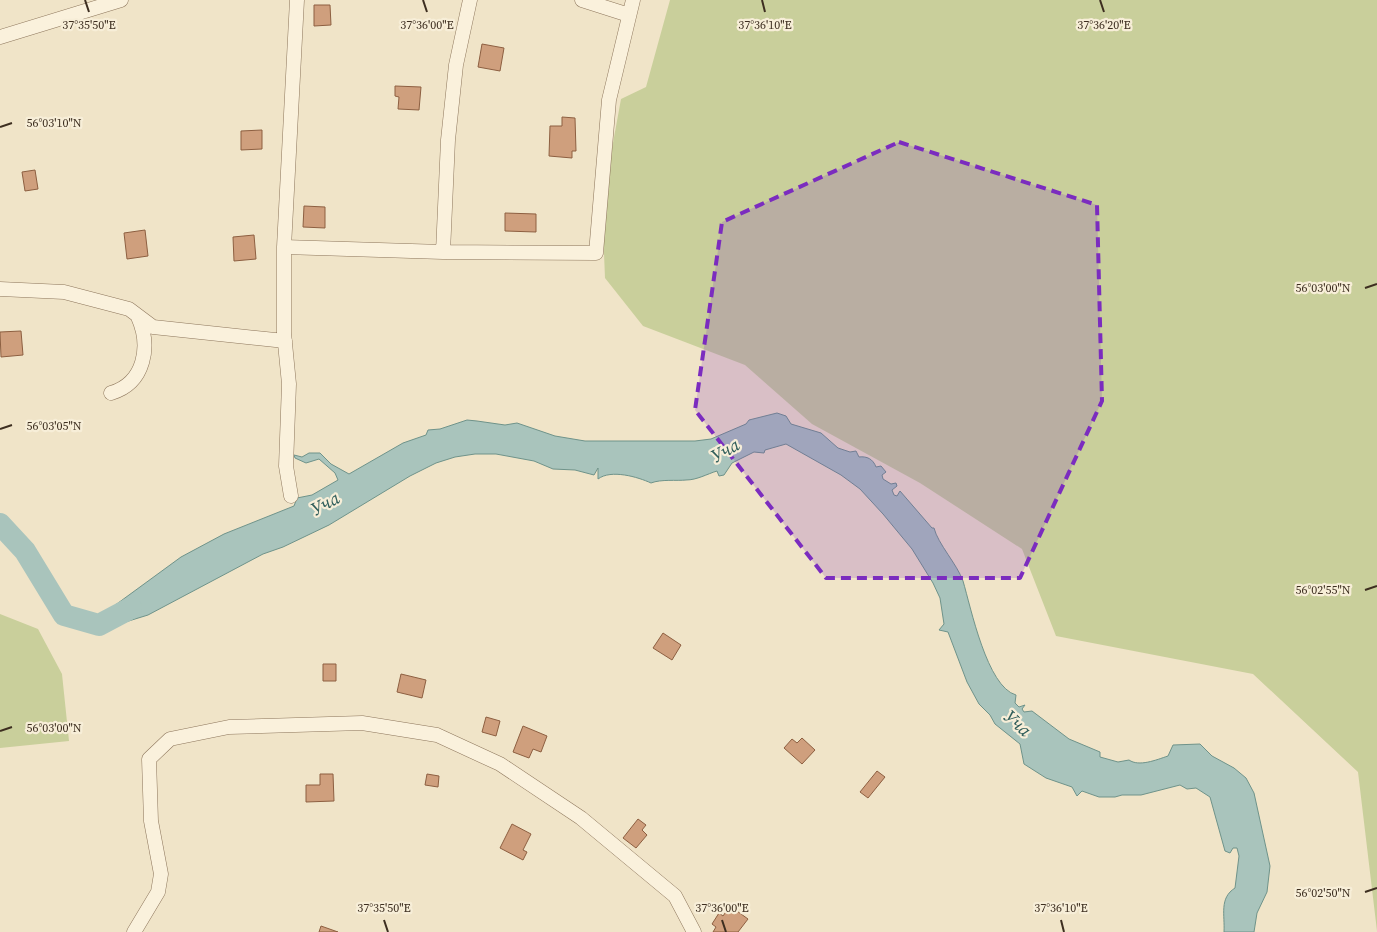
<svg xmlns="http://www.w3.org/2000/svg" width="1377" height="932" viewBox="0 0 1377 932" font-family="'Source Serif 4',serif">
<rect width="100%" height="100%" fill="#f0e4c8"/>
<!-- green -->
<path fill="#c9cf9b" d="M670,0H1377V931L1358,772L1253,674L1056,636L1022,549L920,483L812,424L745,365L643,326L605,278L602,203L621,99L646,87Z
M0,614L38,629L62,674L69,741L0,748Z"/>
<!-- water -->
<path fill="#a9c4bc" stroke="#6f938a" d="M777,413L786,416L791,424L821,433L838,448L850,452L856,451L859,457C867,456 873,459 876,467L881,466L886,472L882,475L883,479L891,484L896,483L897,486L892,490L894,495L897,496L900,491L932,528H934C938,544 957,564 963,581C971,608 987,687 1016,695L1015,703L1019,707L1025,705L1022,709L1024,712L1032,711L1069,739L1100,752V757L1118,762L1129,760C1139,767 1156,760 1168,756L1173,745L1200,744L1212,756L1234,768L1246,778L1254,793L1270,866L1267,892L1257,913L1254,932H1224C1225,915 1219,898 1235,888L1239,856L1237,848H1233L1230,853L1225,851L1210,797L1196,788L1187,789L1180,785L1141,795H1122L1115,797H1099L1082,791L1077,796L1072,787L1046,778L1024,764L1020,744L995,724L990,715L979,704L967,682L948,632L939,630L944,624L940,598L933,583L912,549L883,514L860,489L841,475L786,444L765,450L764,453L754,452L732,463L724,475L719,476L717,471C707,474 697,480 686,480C677,481 661,479 651,483C638,477 611,469 598,479V468L594,475L575,470L553,469L534,461L496,454H475L455,457L436,463L410,476L329,525L283,547L263,554L148,615L106,628L103,614L181,557L224,534L294,506L297,498L312,495L338,480L335,473L319,459L306,463L295,458L294,455L302,457L309,453H320L331,464L349,474L403,443L426,435L428,430L440,429L467,420L477,421L505,425L517,423L555,436L585,441H695L711,439L746,424L749,420Z"/>
<g fill="none" stroke-linecap="round" stroke-linejoin="round">
<!-- river -->
<path stroke="#a9c4bc" stroke-width="22" d="M0,524L25,551L64,615L99,625L131,608"/>
</g>
<!-- building -->
<path fill="#cf9f7d" stroke="#8d5f41" d="M314,5H330L331,25L314,26Z
M482,44L504,48L500,71L478,67Z
M395,86L421,87L419,110L398,109L399,97L395,96Z
M562,117L575,118L576,151H572V158L549,156L550,126H562Z
M262,130V149L241,150V131Z
M35,170L38,189L25,191L22,172Z
M304,206L325,207V228L303,227Z
M505,213L536,214V232L505,231Z
M145,230L148,256L127,259L124,233Z
M254,235L256,259L234,261L233,237Z
M21,331L23,355L1,357L0,332Z
M663,633L681,645L672,660L653,648Z
M323,664H336V681H323Z
M401,674L426,680L422,698L397,692Z
M486,717L500,721L496,736L482,732Z
M523,726L547,736L541,752L533,749L529,758L513,752Z
M802,738L815,750L802,764L784,748L792,739L797,743Z
M877,771L885,777L868,798L860,792Z
M320,774H333L334,801L306,802V785H320Z
M427,774L439,776L438,787L425,785Z
M638,819L646,825L642,830L647,835L636,848L623,838Z
M512,824L531,834L523,850L527,852L523,860L500,848Z
M730,906L748,919L738,932H713L716,927L712,924L719,913L723,916Z
M321,926L338,932H319Z"/>
<g fill="none" stroke-linecap="round" stroke-linejoin="round">
<defs>
<path id="minor" d="M582,0L629,15
M0,37L121,0
M284,247L443,252L596,253L609,100L633,0
M443,252L448,140L456,65L470,0
M0,289L64,292L129,309L153,327L285,341
M111,393C145,383 151,346 138,317
M291,496L286,466L289,384L284,333V247L297,0
M134,932L158,892L161,874L151,821L149,759L170,739L229,727L362,723L437,735L500,764L581,818L675,896L694,932"/>
</defs>
<!-- minor casing -->
<use href="#minor" stroke="#8d765c" stroke-width="15"/>
<!-- minor -->
<use href="#minor" stroke="#faf1dc" stroke-width="14"/>
</g>
<!-- marked area -->
<path fill="#7b2cbf" fill-opacity="0.2" stroke="#7b2cbf" stroke-width="4" stroke-dasharray="10 6" stroke-linejoin="round" d="M899,142L1097,205L1102,401L1020,578H826L695,410L722,222Z"/>
<!-- ticks -->
<path fill="none" stroke="#3d2e20" stroke-width="2" d="M85,0L89,12M423,0L427,12M762,0L765,12M1100,0L1104,12M0,127L12,123M1365,288L1377,284M0,429L12,425M1365,590L1377,586M0,731L12,727M1365,892L1377,888M384,920L388,932M722,920L726,932M1061,920L1064,932"/>
<g text-anchor="middle" dominant-baseline="central" stroke-width="4.5" stroke-linejoin="round" paint-order="stroke">
<!-- water labels -->
<g font-size="18" font-style="italic" fill="#2f5d5a" stroke="#f7eed8">
<text transform="translate(725 450) rotate(-29)">Уча</text>
<text transform="translate(325 503) rotate(-28)">Уча</text>
<text transform="translate(1018 723) rotate(43)">Уча</text>
</g>
</g>
<g font-size="12" text-anchor="middle" fill="#3d2e20" stroke="#f7eed8" stroke-width="4.5" stroke-linejoin="round" paint-order="stroke">
<text x="89" y="29">37°35'50"E</text>
<text x="427" y="29">37°36'00"E</text>
<text x="765" y="29">37°36'10"E</text>
<text x="1104" y="29">37°36'20"E</text>
<text x="54" y="127">56°03'10"N</text>
<text x="1323" y="292">56°03'00"N</text>
<text x="54" y="430">56°03'05"N</text>
<text x="1323" y="594">56°02'55"N</text>
<text x="54" y="732">56°03'00"N</text>
<text x="1323" y="897">56°02'50"N</text>
<text x="384" y="912">37°35'50"E</text>
<text x="722" y="912">37°36'00"E</text>
<text x="1061" y="912">37°36'10"E</text>
</g>
</svg>
